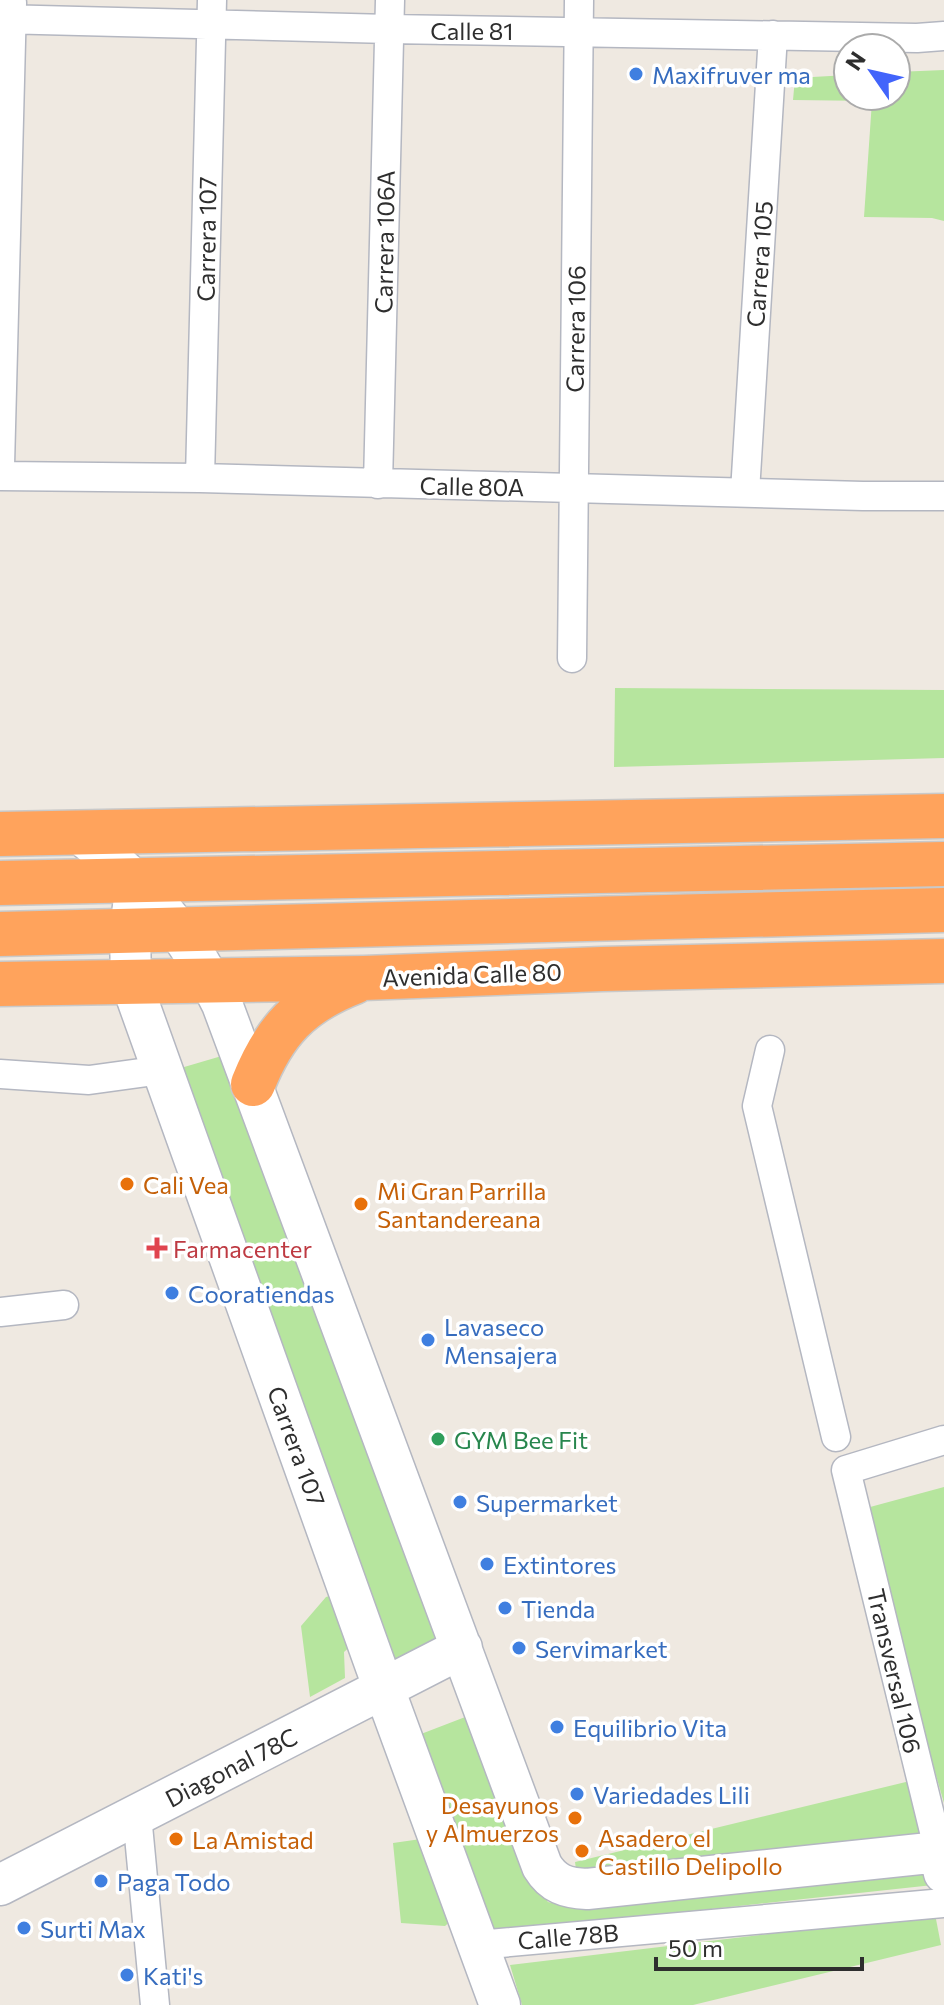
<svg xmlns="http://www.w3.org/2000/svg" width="944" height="2005" viewBox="0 0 944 2005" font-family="Commissioner,sans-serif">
<rect width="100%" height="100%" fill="#efe9e1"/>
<!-- green -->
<path fill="#b6e59e" d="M944,70V221L932,218L864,217L872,101L793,100L795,78L848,75V96H896V72Z
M615,688L944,690V758L614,767Z
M225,1055L442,1640L394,1664L174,1070Z
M944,1487V1803L859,1510Z
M336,1594L353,1644L344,1652L345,1678L310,1697L301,1626L326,1597Z
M473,1714L540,1890L548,1902L561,1905L926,1862L933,1885L490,1933L421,1734Z
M910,1781L921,1835L577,1876L575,1862Z
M421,1839L455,1917L445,1926L401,1923L393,1843Z
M935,1914L941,1945L693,2005H522L510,1965Z"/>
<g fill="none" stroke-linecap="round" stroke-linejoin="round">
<defs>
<path id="street" d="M0,19L389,29L917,38L944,36
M0,466L12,3
M0,476L200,478L863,496H944
M200,478L212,0
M378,484L390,0
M745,492L773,35
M572,658L579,0
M770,1050L757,1106L836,1437
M0,1074L89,1080L162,1070
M0,1312L64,1305
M944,1440L846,1470L939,1852L944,1851
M137,1815L155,2005
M478,1945L944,1903"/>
<path id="secondary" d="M78,832C146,886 183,925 222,1004L542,1866C553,1884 566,1888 587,1889L939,1852L944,1873
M134,898L130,931L131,982L376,1667L500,2005
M0,1885L462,1648"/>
<path id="highway" d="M0,834L944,816
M0,883L944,864
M0,934L944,910
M0,984L364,978L602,969L944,961
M253,1084C274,1031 300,1003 354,982"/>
</defs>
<!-- street casing -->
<use href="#street" stroke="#b4b7c1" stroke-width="31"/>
<!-- secondary casing -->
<use href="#secondary" stroke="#b4b7c1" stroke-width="43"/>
<!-- highway casing -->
<use href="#highway" stroke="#c9c9c9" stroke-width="47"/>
<!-- street -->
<use href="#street" stroke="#fff" stroke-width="28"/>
<!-- secondary -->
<use href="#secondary" stroke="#fff" stroke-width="40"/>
<!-- highway -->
<use href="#highway" stroke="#ffa35c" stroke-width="44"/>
</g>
<!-- markers -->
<g fill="#3f7fe0" stroke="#fff" stroke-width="3">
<circle cx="636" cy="74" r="8"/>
<circle cx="172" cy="1293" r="8"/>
<circle cx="428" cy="1340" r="8"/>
<circle cx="460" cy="1502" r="8"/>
<circle cx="487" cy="1564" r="8"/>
<circle cx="505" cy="1608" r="8"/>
<circle cx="519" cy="1648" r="8"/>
<circle cx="557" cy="1727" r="8"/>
<circle cx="577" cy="1794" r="8"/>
<circle cx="101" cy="1881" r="8"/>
<circle cx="24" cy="1928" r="8"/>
<circle cx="127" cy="1975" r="8"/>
</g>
<g fill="#e8710a" stroke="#fff" stroke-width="3">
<circle cx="127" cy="1184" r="8"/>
<circle cx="361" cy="1204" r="8"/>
<circle cx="575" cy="1818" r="8"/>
<circle cx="176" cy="1839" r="8"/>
<circle cx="582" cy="1851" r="8"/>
</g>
<path fill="#e0444e" stroke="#fff" stroke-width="3" d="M153 1236h8v8h8v8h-8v8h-8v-8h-8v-8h8z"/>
<circle fill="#2e9e5b" stroke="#fff" stroke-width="3" cx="438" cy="1439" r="8"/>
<g text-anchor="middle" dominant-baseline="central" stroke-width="7" stroke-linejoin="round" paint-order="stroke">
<!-- street labels -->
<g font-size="24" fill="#2e2e2e" stroke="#fff">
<text x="472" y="30">Calle 81</text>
<text transform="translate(206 239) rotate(-89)">Carrera 107</text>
<text transform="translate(384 242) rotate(-89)">Carrera 106A</text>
<text transform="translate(759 264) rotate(-86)">Carrera 105</text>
<text transform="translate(575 329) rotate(-89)">Carrera 106</text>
<text transform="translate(472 486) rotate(1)">Calle 80A</text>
<text transform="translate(472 974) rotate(-2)">Avenida Calle 80</text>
<text transform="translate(297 1446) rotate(70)">Carrera 107</text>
<text transform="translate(895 1671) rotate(77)">Transversal 106</text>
<text transform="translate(231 1767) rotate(-27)">Diagonal 78C</text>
<text transform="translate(568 1936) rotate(-5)">Calle 78B</text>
</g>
<!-- shop labels -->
<g font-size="24" fill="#366cbe" stroke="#fff" text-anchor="start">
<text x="652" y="74">Maxifruver ma</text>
<text x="188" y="1293">Cooratiendas</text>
<text x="444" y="1326">Lavaseco<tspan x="444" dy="28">Mensajera</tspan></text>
<text x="476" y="1502">Supermarket</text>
<text x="503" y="1564">Extintores</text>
<text x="521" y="1608">Tienda</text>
<text x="535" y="1648">Servimarket</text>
<text x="573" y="1727">Equilibrio Vita</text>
<text x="593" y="1794">Variedades Lili</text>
<text x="117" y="1881">Paga Todo</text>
<text x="40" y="1928">Surti Max</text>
<text x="143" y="1975">Kati's</text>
</g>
<!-- food labels -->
<g font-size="24" fill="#c56008" stroke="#fff" text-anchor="start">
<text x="143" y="1184">Cali Vea</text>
<text x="377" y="1190">Mi Gran Parrilla<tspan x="377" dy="28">Santandereana</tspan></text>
<text x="559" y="1804" text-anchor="end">Desayunos<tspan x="559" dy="28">y Almuerzos</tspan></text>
<text x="598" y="1837">Asadero el<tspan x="598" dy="28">Castillo Delipollo</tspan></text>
<text x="192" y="1839">La Amistad</text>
</g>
<!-- health labels -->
<g font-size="24" fill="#be3a42" stroke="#fff" text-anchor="start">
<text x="173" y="1248">Farmacenter</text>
</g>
<!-- leisure labels -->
<g font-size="24" fill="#27864d" stroke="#fff" text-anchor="start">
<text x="454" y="1439">GYM Bee Fit</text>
</g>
</g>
<!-- north arrow -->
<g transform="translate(872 72) rotate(304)"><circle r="38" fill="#ffffff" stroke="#ababab" stroke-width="2"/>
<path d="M0-6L14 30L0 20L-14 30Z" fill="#4264fb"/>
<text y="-12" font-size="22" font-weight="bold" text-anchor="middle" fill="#2e2e2e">N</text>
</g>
<!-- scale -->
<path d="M656 1957v12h206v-12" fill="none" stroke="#2e2e2e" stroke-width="4"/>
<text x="668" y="1957" font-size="24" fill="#2e2e2e" stroke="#ffffff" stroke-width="6" paint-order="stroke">50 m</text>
</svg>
